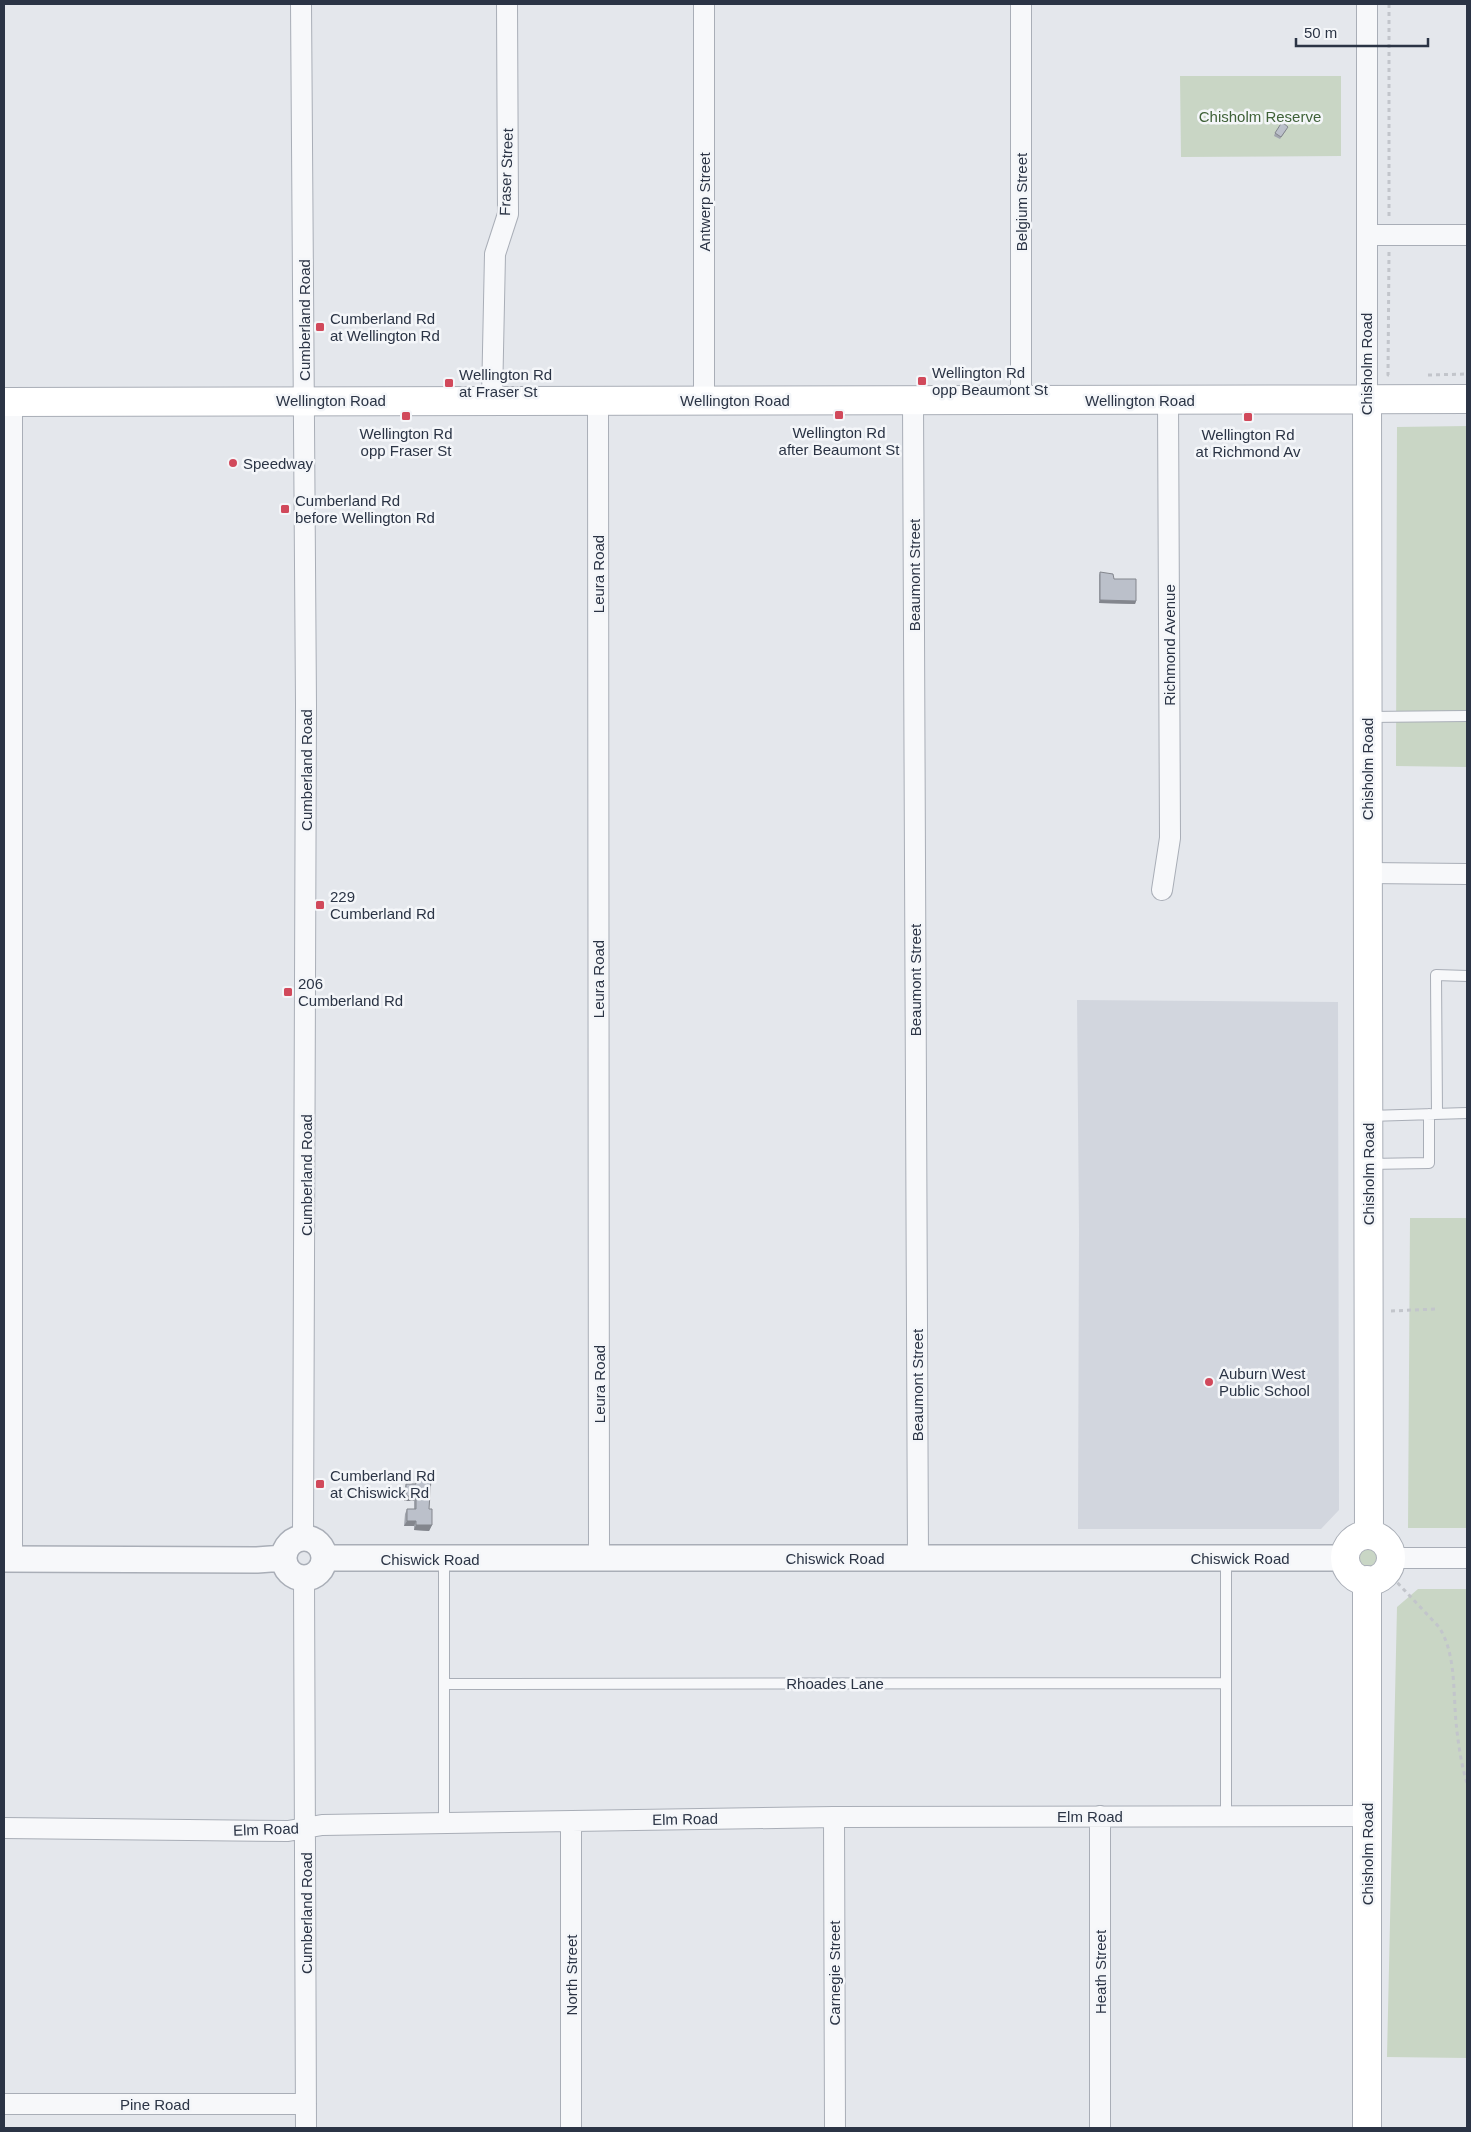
<svg xmlns="http://www.w3.org/2000/svg" width="1471" height="2132" viewBox="0 0 1471 2132" font-family="Arial,sans-serif">
<rect width="100%" height="100%" fill="#e4e7ec"/>
<!-- built -->
<path fill="#d2d6de" d="M1077,1000L1338,1002L1339,1510L1321,1529H1078L1079,1230Z"/>
<!-- green -->
<path fill="#c9d6c5" d="M1180,76H1341V156L1181,157Z
M1467,426V767L1396,766L1397,427Z
M1410,1218H1467V1528H1408Z
M1355 1558a13 13 0 1 1 26 0a13 13 0 1 1-26 0Z
M1418,1589H1467V2058L1387,2057L1397,1607Z"/>
<g fill="none" stroke-linecap="round" stroke-linejoin="round">
<defs>
<path id="service" d="M1368,717L1467,716
M1437,1114L1436,975L1467,976
M1369,1116L1467,1113
M1368,1164L1429,1163V1114
M1226,1558V1816
M444,1559V1823
M445,1684L1226,1683"/>
<path id="minor" d="M301,4L306,705L303,1537
M1367,4V399
M1367,235H1467
M492,399L495,254L508,214L507,4
M598,400L599,1559
M704,400V4
M1021,400V4
M913,401L918,1558
M12,402V1559
M1368,873L1467,874
M1162,890L1170,838L1168,400
M1391,1558H1467
M304,1578L306,2128
M834,1817L835,2128
M571,1822V2128
M4,1828L288,1831L322,1825L834,1817L1367,1816
M4,2104H306
M1100,2128V1816"/>
<path id="tertiary" d="M284 1558a20 20 0 1 1 40 0a20 20 0 1 1-40 0Z
M325,1558H1345
M4,1559L257,1560L284,1558"/>
<path id="secondary" d="M1367,399L1369,1535
M4,402L1467,399
M1345 1558a23 23 0 1 1 46 0a23 23 0 1 1-46 0Z
M1367,1580V2128"/>
</defs>
<!-- service casing -->
<use href="#service" stroke="#a9aeb7" stroke-width="12"/>
<!-- minor casing -->
<use href="#minor" stroke="#a9aeb7" stroke-width="22"/>
<!-- tertiary casing -->
<use href="#tertiary" stroke="#a9aeb7" stroke-width="28"/>
<!-- secondary casing -->
<use href="#secondary" stroke="#a9aeb7" stroke-width="30"/>
<!-- path -->
<path stroke="#c2c5cb" stroke-width="3" stroke-dasharray="4 4" stroke-linecap="butt" d="M1389,4V218
M1389,252L1388,375H1391
M1428,375L1467,374
M1391,1311L1436,1309
M1392,1577L1439,1627C1456,1654 1453,1690 1456,1722C1458,1742 1461,1764 1467,1783"/>
<!-- service -->
<use href="#service" stroke="#f7f8fa" stroke-width="10"/>
<!-- minor -->
<use href="#minor" stroke="#f7f8fa" stroke-width="20"/>
<!-- tertiary -->
<use href="#tertiary" stroke="#f7f8fa" stroke-width="25"/>
<!-- secondary -->
<use href="#secondary" stroke="#fff" stroke-width="28"/>
</g>
<!-- wall -->
<path fill="#a1a5ae" d="M1287,129L1280,139L1274,136L1275,133Z
M1100,572L1114,579L1136,601L1135,604L1099,603V575Z
M416,1479L429,1509L432,1525L429,1531L414,1530V1526H404L405,1514L407,1509H414V1501H404V1490L406,1484H415Z"/>
<!-- shaded-wall -->
<path fill="#83868d" d="M1100,600L1136,601L1135,604L1099,603Z
M406,1496H416L414,1501H404Z
M407,1521H416L414,1526H404Z
M416,1525H432L429,1531L414,1530Z"/>
<!-- building -->
<path fill="#bbc0ca" stroke="#83868d" d="M1282,122L1288,127L1281,137L1275,133Z
M1100,572L1113,574L1114,579H1136V601L1100,600Z
M416,1479H431L429,1509H432V1525H416V1521H407V1509H416V1496H406V1484H416Z"/>
<!-- markers -->
<g fill="#d1495b" stroke="#f4f6f9" stroke-width="2">
<rect x="315" y="322" width="10" height="10" rx="2.5"/>
<rect x="917" y="376" width="10" height="10" rx="2.5"/>
<rect x="444" y="378" width="10" height="10" rx="2.5"/>
<rect x="834" y="410" width="10" height="10" rx="2.5"/>
<rect x="401" y="411" width="10" height="10" rx="2.5"/>
<rect x="1243" y="412" width="10" height="10" rx="2.5"/>
<circle cx="233" cy="463" r="5"/>
<rect x="280" y="504" width="10" height="10" rx="2.5"/>
<rect x="315" y="900" width="10" height="10" rx="2.5"/>
<rect x="283" y="987" width="10" height="10" rx="2.5"/>
<circle cx="1209" cy="1382" r="5"/>
<rect x="315" y="1479" width="10" height="10" rx="2.5"/>
</g>
<g text-anchor="middle" dominant-baseline="central" stroke-width="5" stroke-linejoin="round" paint-order="stroke">
<!-- park labels -->
<g font-size="15" fill="#3f6138" stroke="#f4f6f9">
<text x="1260" y="116">Chisholm Reserve</text>
</g>
<!-- street labels -->
<g font-size="15" fill="#2b3445" stroke="#f4f6f9">
<text transform="translate(506 172) rotate(-88)">Fraser Street</text>
<text transform="translate(704 202) rotate(-90)">Antwerp Street</text>
<text transform="translate(1021 202) rotate(-90)">Belgium Street</text>
<text transform="translate(304 320) rotate(-90)">Cumberland Road</text>
<text transform="translate(1366 364) rotate(-90)">Chisholm Road</text>
<text x="331" y="400">Wellington Road</text>
<text x="735" y="400">Wellington Road</text>
<text x="1140" y="400">Wellington Road</text>
<text transform="translate(598 574) rotate(-90)">Leura Road</text>
<text transform="translate(914 575) rotate(-90)">Beaumont Street</text>
<text transform="translate(1169 645) rotate(-90)">Richmond Avenue</text>
<text transform="translate(1367 769) rotate(-90)">Chisholm Road</text>
<text transform="translate(306 770) rotate(-90)">Cumberland Road</text>
<text transform="translate(598 979) rotate(-90)">Leura Road</text>
<text transform="translate(915 980) rotate(-90)">Beaumont Street</text>
<text transform="translate(1368 1174) rotate(-90)">Chisholm Road</text>
<text transform="translate(306 1175) rotate(-90)">Cumberland Road</text>
<text transform="translate(599 1384) rotate(-90)">Leura Road</text>
<text transform="translate(917 1385) rotate(-90)">Beaumont Street</text>
<text x="835" y="1558">Chiswick Road</text>
<text x="1240" y="1558">Chiswick Road</text>
<text x="430" y="1559">Chiswick Road</text>
<text x="835" y="1683">Rhoades Lane</text>
<text x="1090" y="1816">Elm Road</text>
<text transform="translate(685 1819) rotate(-1)">Elm Road</text>
<text transform="translate(266 1829) rotate(-2)">Elm Road</text>
<text transform="translate(1367 1854) rotate(-90)">Chisholm Road</text>
<text transform="translate(306 1913) rotate(-90)">Cumberland Road</text>
<text transform="translate(1100 1972) rotate(-90)">Heath Street</text>
<text transform="translate(834 1973) rotate(-90)">Carnegie Street</text>
<text transform="translate(571 1975) rotate(-90)">North Street</text>
<text x="155" y="2104">Pine Road</text>
</g>
<!-- poi labels -->
<g font-size="15" fill="#2b3445" stroke="#f4f6f9" text-anchor="start">
<text x="330" y="318">Cumberland Rd<tspan x="330" dy="17">at Wellington Rd</tspan></text>
<text x="932" y="372">Wellington Rd<tspan x="932" dy="17">opp Beaumont St</tspan></text>
<text x="459" y="374">Wellington Rd<tspan x="459" dy="17">at Fraser St</tspan></text>
<text x="839" y="432" text-anchor="middle">Wellington Rd<tspan x="839" dy="17">after Beaumont St</tspan></text>
<text x="406" y="433" text-anchor="middle">Wellington Rd<tspan x="406" dy="17">opp Fraser St</tspan></text>
<text x="1248" y="434" text-anchor="middle">Wellington Rd<tspan x="1248" dy="17">at Richmond Av</tspan></text>
<text x="243" y="463">Speedway</text>
<text x="295" y="500">Cumberland Rd<tspan x="295" dy="17">before Wellington Rd</tspan></text>
<text x="330" y="896">229<tspan x="330" dy="17">Cumberland Rd</tspan></text>
<text x="298" y="983">206<tspan x="298" dy="17">Cumberland Rd</tspan></text>
<text x="1219" y="1373">Auburn West<tspan x="1219" dy="17">Public School</tspan></text>
<text x="330" y="1475">Cumberland Rd<tspan x="330" dy="17">at Chiswick Rd</tspan></text>
</g>
</g>
<!-- border -->
<rect width="1471" height="2132" fill="none" stroke="#2b3445" stroke-width="10"/>
<!-- scale -->
<path d="M1296 38v8h132v-8" fill="none" stroke="#2b3445" stroke-width="2.5"/>
<text x="1304" y="38" font-size="15" fill="#2b3445" stroke="#f4f6f9" stroke-width="4" paint-order="stroke">50 m</text>
</svg>
